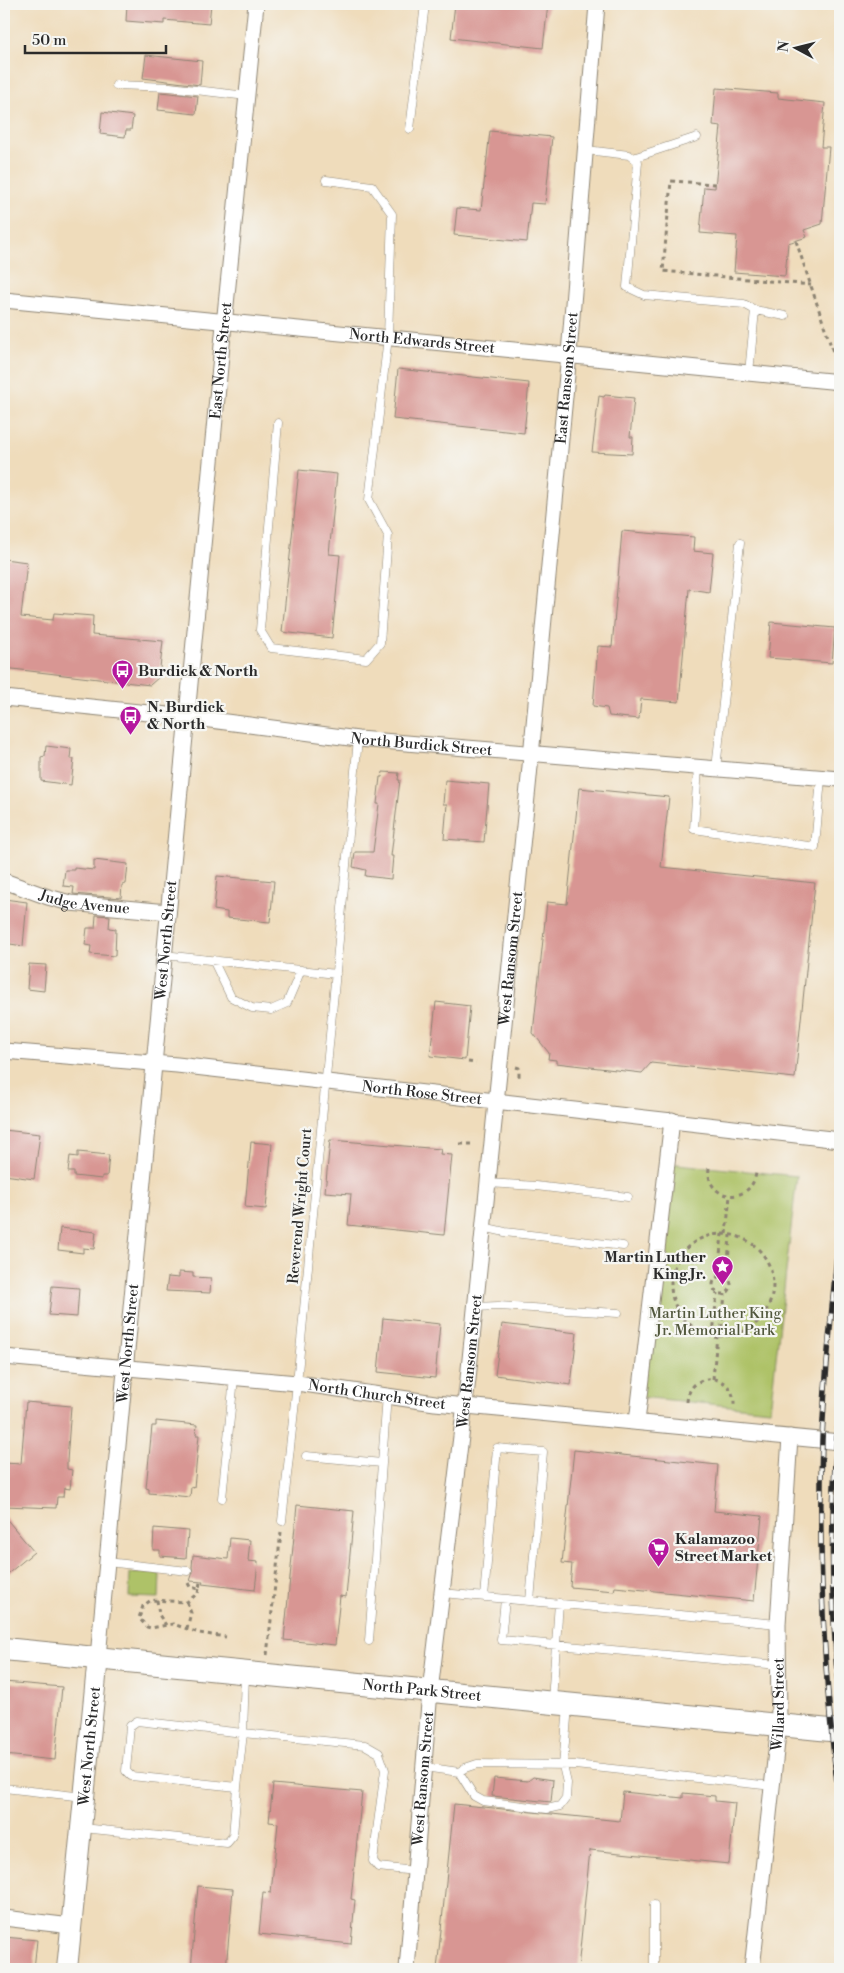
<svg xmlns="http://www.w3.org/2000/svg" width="844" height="1973" viewBox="0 0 844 1973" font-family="'Libre Bodoni',serif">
<rect width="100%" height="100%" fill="#f6f6f2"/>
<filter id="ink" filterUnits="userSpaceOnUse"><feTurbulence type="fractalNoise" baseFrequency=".02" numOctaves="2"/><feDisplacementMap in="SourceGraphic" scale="10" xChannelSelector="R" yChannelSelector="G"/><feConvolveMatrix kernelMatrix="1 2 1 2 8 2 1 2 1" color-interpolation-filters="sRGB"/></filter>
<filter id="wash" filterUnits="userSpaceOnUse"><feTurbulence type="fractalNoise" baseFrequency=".0096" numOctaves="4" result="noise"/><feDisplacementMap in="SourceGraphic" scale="20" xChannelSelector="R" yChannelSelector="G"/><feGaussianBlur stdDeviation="1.12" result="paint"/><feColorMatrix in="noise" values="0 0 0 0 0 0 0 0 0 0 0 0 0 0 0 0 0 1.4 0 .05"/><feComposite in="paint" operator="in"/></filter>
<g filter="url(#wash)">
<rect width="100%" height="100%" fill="#efdcbb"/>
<!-- green -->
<path fill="#aec267" stroke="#6c7649" d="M667,1163L797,1176L770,1410L640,1397Z
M130,1573L160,1574L159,1598L129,1597Z"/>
<g id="blocks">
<!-- building -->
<path fill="#d89693" d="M127,4H211L209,24L164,20V24L126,21Z
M455,4H548L543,48L451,38Z
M146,55L202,61L200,85L143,78Z
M716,88L778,93V98L825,103L821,147H829L822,224L804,230L807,237L788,243L785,276L734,272L737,236L700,233L704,187L715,188L721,126L713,125Z
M160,92L198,96L196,114L158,110Z
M102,112L133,116L131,130H126L125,137L100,134Z
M490,131L552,137L545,204L531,203L527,242L454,235L457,208L481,210Z
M398,369L529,383L524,433L393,419Z
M605,395L634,398L630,437H633L632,454L592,452L599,396L604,397Z
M299,470L337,474L329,554L340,555L332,638L282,632Z
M622,531L694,537L693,551L713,553L709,592L689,589L679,702L641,699L639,719L609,716L607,708L593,706L598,646L612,647Z
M4,559L27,562L21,617L53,620L54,613L93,616L92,635L163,641L159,677L150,685L4,668Z
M771,622L835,628L832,663L768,658Z
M46,746L71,749L70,759H74L71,785L41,781V757L45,756Z
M383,772L399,773L398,780H400L391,856H393L391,879L365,876L366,870L353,867L355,852H373L379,804H377L380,777H382Z
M445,780L489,784L484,842L444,839L447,804H443Z
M579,788L669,797L661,867L815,883L795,1078L651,1063L642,1073L556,1063V1060L548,1059L549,1053L533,1033L547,902L567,904Z
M94,860L128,864L126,884L122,885L121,898L73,894L74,887L63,886L65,870H74V868L94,870Z
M217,876L274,881L270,922L227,918V912L214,910Z
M4,899L27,902L23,946L4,943Z
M96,915L110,916L109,928L116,929L115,956L90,954L91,946L85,945L87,928H95Z
M29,964L46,965L44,991L27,989Z
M436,1002L470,1006L465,1060L430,1056Z
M4,1130L40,1134L34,1179L4,1175Z
M330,1140L441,1149L440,1154L452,1155L444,1235L348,1225L351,1194L325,1192Z
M251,1142L272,1144L266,1209L245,1207Z
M78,1152L109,1155L107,1176H102V1179L74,1176V1172H68L70,1156L78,1157Z
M60,1228L96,1232L94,1249L83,1248V1253L58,1250Z
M179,1272L193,1273V1277L211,1278L210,1293L166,1291L168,1277L179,1278Z
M52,1286L79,1288L77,1317L49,1315Z
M383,1318L440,1324L435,1378L378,1372Z
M502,1324L577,1333L571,1385L495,1375Z
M26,1402L71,1406L67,1461V1469L72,1470L70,1489L64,1488L63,1497H57L56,1508L4,1506V1463L21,1464Z
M156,1421L197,1425L196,1435H199L194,1488L191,1487L190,1497L149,1493V1489L146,1488L152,1426H156Z
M574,1450L718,1465L714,1511L762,1516L754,1601L615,1587L614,1591L570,1587L572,1564L562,1563Z
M297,1505L354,1511L346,1597L340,1596L335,1645L284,1640Z
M4,1516L34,1552L4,1577Z
M154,1528L188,1531L186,1558L160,1556V1550H153Z
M230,1538L250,1540L248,1561L258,1562L255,1590L202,1584L203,1582L190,1581L193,1572L192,1567L193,1555L228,1559Z
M4,1682L62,1687L55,1760L4,1755Z
M533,1777L553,1780L551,1802L492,1796L494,1778L528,1781Z
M273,1784L362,1792L351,1899L355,1900L351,1944L259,1934L263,1892L271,1893L278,1823L269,1822Z
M623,1792L683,1798V1793L715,1796V1801L735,1803L729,1864L590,1850L578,1969H437L454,1804L620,1821Z
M198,1886L233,1889L226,1969H191Z
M4,1937L37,1940L34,1969H4Z"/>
</g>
</g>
<g filter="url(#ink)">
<use href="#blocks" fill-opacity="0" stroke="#8d8473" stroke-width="1"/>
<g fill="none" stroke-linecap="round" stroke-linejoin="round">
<defs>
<path id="lane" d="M116,85L170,87L247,96
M410,129L425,4
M586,150L629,155L638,162L627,287L644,295L744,304L755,310L749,373
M633,158L697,137
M755,310L785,316
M278,423L260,630L271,648L366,659L380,643L388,535L369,500L388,337L392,214L372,186L326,180
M698,767L694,829L815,847L821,778
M716,769L740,543
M164,955L336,974
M213,960L231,997L252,1008L271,1010L287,1003L301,970
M488,1183L536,1186L628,1197
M483,1227L505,1232L623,1246
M475,1307L498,1306L618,1313
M306,1456L382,1463
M222,1498L234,1378
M282,1521L297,1383L358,739
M107,1562L188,1571
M442,1593L778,1624
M484,1597L497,1448L543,1452L530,1601
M505,1599L501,1640L779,1665
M369,1641L387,1395
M552,1700L559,1603
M424,1767L459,1772L465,1768L477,1764L575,1765L772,1786
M459,1772L474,1796L483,1801L547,1809L560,1806L566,1798L567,1783L563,1766L568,1706
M237,1787L243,1733L365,1745L379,1753L385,1770L373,1861L378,1867L415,1871
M4,1788L84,1797
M83,1828L227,1843L233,1836L237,1787L131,1776L126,1771L130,1726L137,1721L243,1733L245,1674
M654,1905V1969"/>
<g id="street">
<path id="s1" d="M4,300L840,382"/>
<path id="s2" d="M4,698L187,717L358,739L840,779"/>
<path id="s3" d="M4,881L48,897L70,903L168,912"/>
<path id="s4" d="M4,1051L177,1065L840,1140"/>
<path id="s5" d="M4,1357L297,1383L435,1403L840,1442"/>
<path d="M637,1422L672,1120"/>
<path id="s6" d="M98,1657L222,345L256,4"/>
<path d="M4,1918L71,1926"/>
<path id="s7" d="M407,1969L430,1691L468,1379L529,777L569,354L597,4"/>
<path id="s8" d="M752,1969L779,1724L778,1624L790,1437"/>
</g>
<g id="secondary">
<path id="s9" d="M67,1969L98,1657"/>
</g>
<g id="primary">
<path id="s10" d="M4,1649L840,1731"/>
</g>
</defs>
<!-- lane casing -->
<use href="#lane" stroke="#8d8473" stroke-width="9"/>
<!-- street casing -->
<use href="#street" stroke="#8d8473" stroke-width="17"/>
<!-- secondary casing -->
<use href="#secondary" stroke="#8d8473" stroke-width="22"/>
<!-- primary casing -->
<use href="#primary" stroke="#8d8473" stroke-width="24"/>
<!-- path -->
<path stroke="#8d8473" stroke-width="3" stroke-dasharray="4 4" stroke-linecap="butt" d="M715,184L671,181L663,271L811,285
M796,241L834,355
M468,1062L476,1063
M516,1067L519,1068V1078
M460,1144H471
M709,1168C705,1201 751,1206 756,1173
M726,1234L730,1196
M671 1285a51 51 0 1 1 102 0a51 51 0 1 1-102 0Z
M713 1285a9 9 0 1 1 18 0a9 9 0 1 1-18 0Z
M718,1277L722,1234
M727,1278L730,1235
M713,1335L717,1293
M721,1336L725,1294
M713,1379L717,1336
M687,1402C689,1369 736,1372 734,1406
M188,1583L190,1587L199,1589L200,1582
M199,1589L198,1593L187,1602L151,1600L143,1606L139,1618L147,1627L151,1628L173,1624L199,1633L226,1637
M157,1600L159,1615L166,1625
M187,1602L191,1613L187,1628
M267,1655L281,1532"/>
<!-- lane -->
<use href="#lane" stroke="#fff" stroke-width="8"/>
<!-- street -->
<use href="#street" stroke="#fff" stroke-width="15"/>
<!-- secondary -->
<use href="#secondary" stroke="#fff" stroke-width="20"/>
<!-- primary -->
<use href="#primary" stroke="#fff" stroke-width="22"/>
<defs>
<path id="rail" d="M840,1226C833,1297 825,1369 822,1440C818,1562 824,1685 840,1806
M840,1402C830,1503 830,1605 840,1706"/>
</defs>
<!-- rail casing -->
<use href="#rail" stroke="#2b2b2b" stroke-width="5.5"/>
<!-- rail -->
<use href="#rail" stroke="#f6f6f2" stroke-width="4" stroke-dasharray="11" stroke-linecap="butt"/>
</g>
</g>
<!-- icons -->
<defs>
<symbol id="bus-pin" viewBox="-11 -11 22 30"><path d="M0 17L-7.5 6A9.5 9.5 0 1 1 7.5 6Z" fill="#b5179e" stroke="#f6f6f2"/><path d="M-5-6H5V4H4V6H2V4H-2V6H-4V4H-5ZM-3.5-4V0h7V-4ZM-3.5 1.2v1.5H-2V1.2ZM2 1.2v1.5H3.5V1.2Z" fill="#fff"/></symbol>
<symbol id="sight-pin" viewBox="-11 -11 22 30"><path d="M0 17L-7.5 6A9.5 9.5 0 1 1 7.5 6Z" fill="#b5179e" stroke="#f6f6f2"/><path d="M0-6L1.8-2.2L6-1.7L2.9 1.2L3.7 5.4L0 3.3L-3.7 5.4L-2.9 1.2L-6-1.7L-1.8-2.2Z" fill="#fff"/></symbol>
<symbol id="supermarket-pin" viewBox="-11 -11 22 30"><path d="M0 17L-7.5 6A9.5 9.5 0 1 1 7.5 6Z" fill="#b5179e" stroke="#f6f6f2"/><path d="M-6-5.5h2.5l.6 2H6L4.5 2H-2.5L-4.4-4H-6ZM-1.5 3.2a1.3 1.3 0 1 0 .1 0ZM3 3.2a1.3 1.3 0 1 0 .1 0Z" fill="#fff"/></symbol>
</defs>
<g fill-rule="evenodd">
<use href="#bus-pin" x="110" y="658" width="25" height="34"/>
<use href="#bus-pin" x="118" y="704" width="25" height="34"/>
<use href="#sight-pin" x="710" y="1254" width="25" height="34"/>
<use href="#supermarket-pin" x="646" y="1536" width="25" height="34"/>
</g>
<g text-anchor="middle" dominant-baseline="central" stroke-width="4.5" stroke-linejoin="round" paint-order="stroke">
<!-- street labels -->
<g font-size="15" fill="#2b2b2b" stroke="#f6f6f2">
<text stroke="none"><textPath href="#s1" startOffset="420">North Edwards Street</textPath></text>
<text stroke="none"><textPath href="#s6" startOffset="1302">East North Street</textPath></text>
<text stroke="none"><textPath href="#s7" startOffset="1599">East Ransom Street</textPath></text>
<text stroke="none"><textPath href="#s2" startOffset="420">North Burdick Street</textPath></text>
<text stroke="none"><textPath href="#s3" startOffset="84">Judge Avenue</textPath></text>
<text stroke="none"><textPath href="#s6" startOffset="720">West North Street</textPath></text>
<text stroke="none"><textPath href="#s7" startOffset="1016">West Ransom Street</textPath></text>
<text stroke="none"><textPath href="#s4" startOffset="420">North Rose Street</textPath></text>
<text transform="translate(300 1206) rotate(-85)">Reverend Wright Court</text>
<text stroke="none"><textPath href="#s6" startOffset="315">West North Street</textPath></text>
<text stroke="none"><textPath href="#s7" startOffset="611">West Ransom Street</textPath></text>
<text stroke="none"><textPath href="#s5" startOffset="375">North Church Street</textPath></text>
<text stroke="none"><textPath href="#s10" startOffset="420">North Park Street</textPath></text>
<text stroke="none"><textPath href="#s8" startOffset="266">Willard Street</textPath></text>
<text stroke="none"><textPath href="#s9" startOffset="224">West North Street</textPath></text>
<text stroke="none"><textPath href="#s7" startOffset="191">West Ransom Street</textPath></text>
</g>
<!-- poi labels -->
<g font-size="15" font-weight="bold" fill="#2b2b2b" stroke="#f6f6f2" text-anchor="start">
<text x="138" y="671">Burdick &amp; North</text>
<text x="147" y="707">N. Burdick<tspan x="147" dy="17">&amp; North</tspan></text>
<text x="706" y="1257" text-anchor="end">Martin Luther<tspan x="706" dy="17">King Jr.</tspan></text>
<text x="675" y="1539">Kalamazoo<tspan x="675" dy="17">Street Market</tspan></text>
</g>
<!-- park labels -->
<g font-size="15" fill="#52583d" stroke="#f6f6f2">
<text x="715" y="1313">Martin Luther King<tspan x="715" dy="17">Jr. Memorial Park</tspan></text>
</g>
</g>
<!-- margin -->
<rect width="844" height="1973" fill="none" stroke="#f6f6f2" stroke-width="20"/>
<!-- north arrow -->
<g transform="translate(796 48) rotate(277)" stroke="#f6f6f2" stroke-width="4" paint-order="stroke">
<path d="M0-4L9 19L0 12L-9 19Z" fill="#2b2b2b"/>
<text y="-8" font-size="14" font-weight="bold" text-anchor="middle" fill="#2b2b2b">N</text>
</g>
<!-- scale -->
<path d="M25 45v8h141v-8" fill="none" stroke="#2b2b2b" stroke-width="2.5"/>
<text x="32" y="45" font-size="15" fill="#2b2b2b" stroke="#f6f6f2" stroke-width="4" paint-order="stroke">50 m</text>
</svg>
